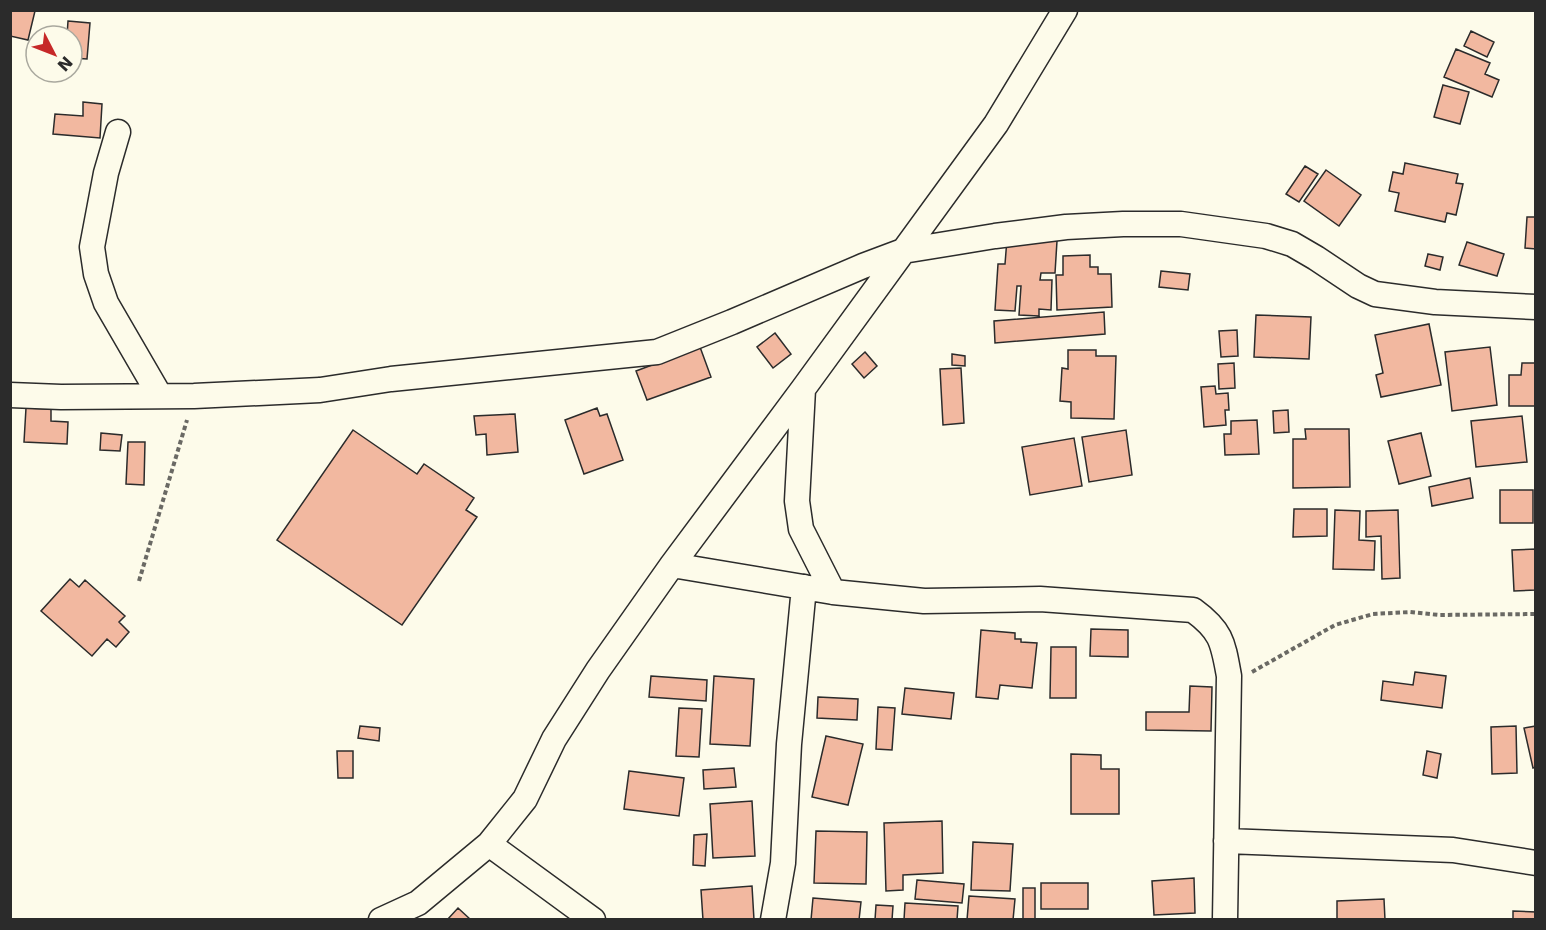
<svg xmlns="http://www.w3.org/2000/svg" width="1546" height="930" viewBox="0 0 1546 930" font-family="'DejaVu Sans',sans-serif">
<rect width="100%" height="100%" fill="#fdfbea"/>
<!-- building -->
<path fill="#f2b8a0" stroke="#2b2b2b" stroke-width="1.5" d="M10,10L35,11L28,40L10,36Z
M68,21L90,23L87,59L72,58V36H67Z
M1471,31L1494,42L1487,57L1464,46Z
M1456,49L1490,63L1485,74L1499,80L1492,97L1444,77Z
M1443,85L1469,92L1460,124L1434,117Z
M83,102L102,104L100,138L53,134L55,114L83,116Z
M1405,163L1458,174L1456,183L1463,184L1456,215L1447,213L1445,222L1395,211L1399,193L1389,191L1393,172L1403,174Z
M1305,166L1318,174L1299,202L1286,194Z
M1326,170L1361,195L1339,226L1304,201Z
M1527,217H1536V249L1525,248Z
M1007,239L1057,241L1055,273H1041L1040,280H1052L1051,310L1039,309V316L1019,315L1021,286H1017L1015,311L995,310L998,264H1005Z
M1467,242L1504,254L1497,276L1459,265Z
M1428,254L1443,257L1440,270L1425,266Z
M1090,255V267H1098V274H1111L1112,307L1057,310L1056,275H1063V256Z
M1161,271L1190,274L1188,290L1159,287Z
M1104,312L1105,334L995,343L994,321Z
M1256,315L1311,317L1309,359L1254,357Z
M1429,324L1441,385L1381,397L1376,375L1383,373L1375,335Z
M1237,330L1238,356L1221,357L1219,331Z
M775,333L791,354L773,368L757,347Z
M700,347L711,377L647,400L636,371Z
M1490,347L1497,405L1452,411L1445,352Z
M1068,350H1096V356H1116L1114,419L1071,418V402L1060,401L1062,368L1068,369Z
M865,352L877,366L864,378L852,364Z
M952,354L965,356V366L952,365Z
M1234,363L1235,388L1219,389L1218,364Z
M1522,363H1536V406H1509V375H1521Z
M961,368L964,423L943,425L940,369Z
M1215,386L1216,394L1228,393L1229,410H1225L1226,425L1204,427L1201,387Z
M26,408L51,409V421L68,422L67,444L24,442Z
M597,408L600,416L607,414L623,460L584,474L565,420Z
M1288,410L1289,432L1274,433L1273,411Z
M515,414L518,452L487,455L486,434L476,435L474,416Z
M1522,416L1527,462L1476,467L1471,421Z
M1257,420L1259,454L1225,455L1224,434H1231V421Z
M1305,429H1349L1350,487L1293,488V439H1306Z
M353,430L417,474L424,464L474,498L466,510L477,517L402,625L277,540Z
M1126,430L1132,475L1089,482L1082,437Z
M101,433L122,435L120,451L100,450Z
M1421,433L1431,476L1399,484L1388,441Z
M1074,438L1082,486L1030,495L1022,447Z
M128,442H145L144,485L126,484Z
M1470,478L1473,498L1432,506L1429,487Z
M1500,490H1533V523H1500Z
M1294,509H1327V536L1293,537Z
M1335,510L1360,511L1359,540L1375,541L1374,570L1333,569Z
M1398,510L1400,578L1382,579L1381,536L1366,537V511Z
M1536,549V590L1514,591L1512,550Z
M70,579L79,587L85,580L125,616L119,622L129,632L116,647L107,639L92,656L41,611Z
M1091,629L1128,630V657L1090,656Z
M981,630L1015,633V639H1021V642L1037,643L1032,688L1000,685L998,699L976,697Z
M1051,647H1076V698H1050Z
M1415,672L1446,676L1442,708L1381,700L1383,681L1413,685Z
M651,676L707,680L706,701L649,697Z
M714,676L754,679L750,746L710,744Z
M1190,686L1212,687L1211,731L1146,730V712H1189Z
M905,688L954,693L951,719L902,714Z
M818,697L858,699L857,720L817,718Z
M878,707L895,708L892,750L876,749Z
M679,708L702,709L699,757L676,756Z
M360,726L380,728L379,741L358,738Z
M1516,726L1517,773L1492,774L1491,727Z
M1536,726V767L1533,768L1524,728Z
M826,736L863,744L848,805L812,797Z
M337,751H353V778H338Z
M1427,751L1441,754L1437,778L1423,775Z
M1071,754L1101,755V769H1119V814H1071Z
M734,768L736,787L704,789L703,770Z
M629,771L684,778L679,816L624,809Z
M752,801L755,856L713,858L710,804Z
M942,821L943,873L903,875V890L886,891L884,823Z
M816,831L867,832L866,884L814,883Z
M707,834L705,866L693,865L694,835Z
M973,842L1013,844L1010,891L971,890Z
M1194,878L1195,913L1154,915L1152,881Z
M917,880L964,884L962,903L915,899Z
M1041,883H1088V909H1041Z
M752,886L754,920H703L701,890Z
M1023,888H1035V920H1023Z
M969,896L1015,899L1013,920H967Z
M813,898L861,902L859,920H811Z
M1384,899L1385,920H1337V901Z
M905,903L958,906L957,920H904Z
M876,905L893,906L892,920H875Z
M458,908L471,920H447Z
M1513,911L1536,912V920H1513Z"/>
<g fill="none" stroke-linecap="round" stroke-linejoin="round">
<defs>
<path id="minor" d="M118,132L106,173L92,247L96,274L106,303L160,396
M803,389L797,501L801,529L833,592
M10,395L61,397L194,396L320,390L391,379L657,352L732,322L863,266L903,251L995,236L1066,227L1123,224H1181L1266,236L1292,244L1316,258L1358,286L1375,294L1435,302L1536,307
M672,565L833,592L924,601L1040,599L1193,610C1222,631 1223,643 1229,676L1225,920
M1226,841L1453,850L1536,863
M489,844L593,920
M381,920L418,903L489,844L525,799L554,739L598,670L672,565L803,389L996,124L1065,10
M773,920L783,863L789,744L804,587"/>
</defs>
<!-- minor casing -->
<use href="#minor" stroke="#2b2b2b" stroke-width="27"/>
<!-- path -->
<path stroke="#6a6964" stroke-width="4" stroke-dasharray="4.5 3" stroke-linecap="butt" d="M139,581L187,420
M1252,672L1335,625L1373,614L1410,612L1439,615L1536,614"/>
<!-- minor -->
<use href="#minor" stroke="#fdfbea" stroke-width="24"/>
</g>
<!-- border -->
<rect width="1546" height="930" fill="none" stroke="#2b2b2b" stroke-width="24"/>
<!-- north arrow -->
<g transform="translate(54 54) rotate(132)"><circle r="28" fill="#fdfbea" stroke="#a9a89e" stroke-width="1.5"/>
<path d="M0-4.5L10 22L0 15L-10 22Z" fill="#c62828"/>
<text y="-9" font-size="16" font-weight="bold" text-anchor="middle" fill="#2b2b2b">N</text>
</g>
</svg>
